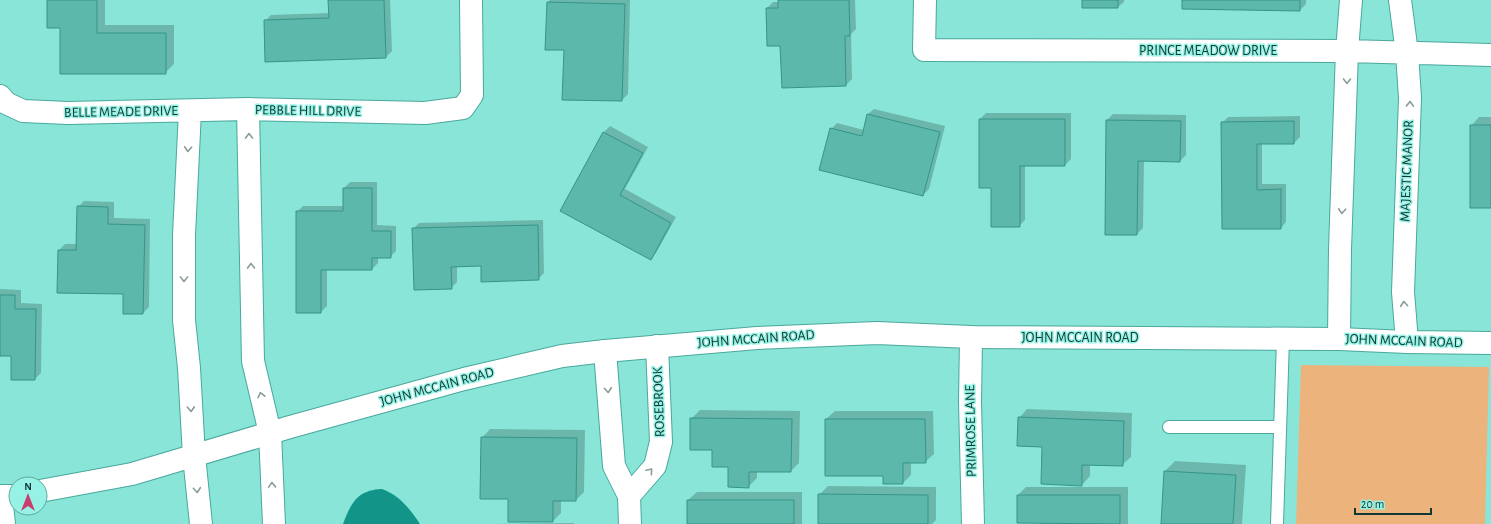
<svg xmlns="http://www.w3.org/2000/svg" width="1491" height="524" viewBox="0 0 1491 524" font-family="'Alegreya Sans',sans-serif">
<rect width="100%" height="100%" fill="#88e5d7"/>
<!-- green -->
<path fill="#edb37d" d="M1301,365L1489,367L1485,524H1296Z"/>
<!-- water -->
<path fill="#129588" d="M382,489C399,495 410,509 420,524H343C351,503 357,490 382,489Z"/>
<!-- shadow -->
<path fill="#0003" d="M48,0H105V25H174V64L165,73L61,27Z
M329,0H390L392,51L386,57L265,21L271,15L330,13Z
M550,0H630L628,94L622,100L565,49L548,2Z
M779,0H855L856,29L851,34L852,79L846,85L781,45H768L767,8L773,2H779Z
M1083,0H1124V2L1118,7Z
M1183,0H1306V4L1300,10Z
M874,109L945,126L929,189L923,195L831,129L837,123L864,130L868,114Z
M986,113H1071V159L1065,165H1025V220L1019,226L992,187L980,119Z
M1113,114L1186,115V155L1180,161L1144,160L1143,228L1137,234L1107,120Z
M1300,116V137L1294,143H1262V184H1286V222L1281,228H1223L1222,123L1228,117Z
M1479,117H1491V207L1471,126Z
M610,126L648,147L625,189L676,217L656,253L651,259L561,211L604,132Z
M350,182H377V225L396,226V251L390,257H378V263L372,269H327V306L321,312L297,212L303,206H344V188Z
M84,201L114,202V218L150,219L149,307L143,313H124V293L59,250L65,244H77L78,207Z
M543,220L544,273L538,279L482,265L457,266V282L451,288L413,229L419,223Z
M0,289L21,290V303L42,304L41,373L35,379L12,355H0Z
M1027,409L1132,413L1131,457L1122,465L1090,464V476L1082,485L1043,446L1019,418Z
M700,410L800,411L799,463L791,471H757V478L748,487L729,466L691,419Z
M835,411H933L934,454L925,462H911V475L903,483H884V475L826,419Z
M490,429L585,430L584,492L576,500H561V513L553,521L509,498L482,438Z
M1175,461L1246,465L1242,524H1162L1165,471Z
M828,486L936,487V520L932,524H819V495Z
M1026,487H1128V524H1040V522L1018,495Z
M697,492H802V524H688V500Z
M574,523V524H491Z"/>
<!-- building -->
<path fill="#5bb8ab" stroke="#349589" d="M47,0H97V33H166V74H60V28H47Z
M328,0H384L386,58L265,62L264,20L329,18Z
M778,0H849L850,36H845L846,86L782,88L780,46H767L766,8H778Z
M1082,0H1118V8H1082Z
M1182,0H1300V11L1182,9Z
M547,2L625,4L622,101L562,100L564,50H545Z
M867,114L940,132L923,196L819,170L830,128L862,136Z
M979,119H1065V166H1020V227H991V188H979Z
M1106,120L1181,121L1180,162L1138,161L1137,235H1105Z
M1294,121V144H1257V190L1281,189V229H1222L1221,122Z
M1470,125H1491V208H1470Z
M603,132L643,153L620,195L671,223L651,260L560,211Z
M343,188H372V231H391V258H372V270H321V313H296V211H343Z
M77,206L108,207V224L145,225L143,314H123V294L57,293L58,250H76Z
M538,225L539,280L481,282V266L451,267L452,289L414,290L412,228Z
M0,295H15V309H36L35,380H11V356H0Z
M1018,417L1124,421L1123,466L1082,465V486L1041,484L1042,447L1017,446Z
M690,418L792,419L791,472H749V488L728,487V467H712V450H690Z
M825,419H925L926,463H903V484H883V476H825Z
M481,437L577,438L576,501H553V522H508V499H480Z
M1164,471L1236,475L1233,524H1161Z
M818,494L928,495V524H818Z
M1017,495H1120V524L1017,523Z
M687,500H794V524H687Z"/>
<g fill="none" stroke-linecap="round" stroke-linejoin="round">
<defs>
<path id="service" d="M1169,427H1280
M1277,524L1283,339"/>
<path id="minor" d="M925,0L924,50L1347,51L1491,55
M1400,0L1407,53L1410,98L1403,292L1407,342
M0,96L6,103L23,111L68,113L248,109L425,113L463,108L472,95L471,0
M248,109L253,361L270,433L274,524
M190,111L184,235V320L189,368L194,456L201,524
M971,337L970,402L973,524
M1339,339L1340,249L1347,51L1351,0
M605,351L614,466L629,496L630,524
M1,496L4,524
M629,496L655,466L661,442L657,346"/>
<path id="secondary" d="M40,491L132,474L290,427L464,379L562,356L605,351L757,338L877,333L971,337L1339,339L1407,342L1491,343
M0,496H16"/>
</defs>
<!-- service casing -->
<use href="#service" stroke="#4aa89c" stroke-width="14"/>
<!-- minor casing -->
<use href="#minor" stroke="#4aa89c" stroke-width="24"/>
<!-- secondary casing -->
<use href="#secondary" stroke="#4aa89c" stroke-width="24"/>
<!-- service -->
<use href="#service" stroke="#fff" stroke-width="12"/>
<!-- minor -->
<use href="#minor" stroke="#fff" stroke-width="22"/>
<!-- secondary -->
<use href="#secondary" stroke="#fff" stroke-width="22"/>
</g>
<!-- one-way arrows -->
<defs><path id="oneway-chevron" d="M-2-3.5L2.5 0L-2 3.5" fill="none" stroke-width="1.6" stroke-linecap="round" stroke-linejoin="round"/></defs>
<g stroke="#889c9a">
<use href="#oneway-chevron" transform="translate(1347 81) rotate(91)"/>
<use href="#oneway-chevron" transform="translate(1410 104) rotate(-88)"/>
<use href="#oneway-chevron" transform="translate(249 136) rotate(-91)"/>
<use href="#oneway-chevron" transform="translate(188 149) rotate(93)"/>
<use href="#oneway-chevron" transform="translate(1342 211) rotate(93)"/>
<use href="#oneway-chevron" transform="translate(251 266) rotate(-91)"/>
<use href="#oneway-chevron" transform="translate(184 279) rotate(90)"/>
<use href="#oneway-chevron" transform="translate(1404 304) rotate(-95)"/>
<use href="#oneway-chevron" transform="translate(608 390) rotate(86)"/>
<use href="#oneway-chevron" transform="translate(261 395) rotate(-103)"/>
<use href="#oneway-chevron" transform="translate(191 409) rotate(87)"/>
<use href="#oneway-chevron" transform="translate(650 471) rotate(-50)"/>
<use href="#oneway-chevron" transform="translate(272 485) rotate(-92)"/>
<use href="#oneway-chevron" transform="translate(197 490) rotate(85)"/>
</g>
<g text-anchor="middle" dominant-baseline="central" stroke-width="3" stroke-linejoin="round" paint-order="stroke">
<!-- street labels -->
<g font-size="14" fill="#103934" stroke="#95f2e4">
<text x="1208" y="51">PRINCE MEADOW DRIVE</text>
<text transform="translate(308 111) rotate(1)">PEBBLE HILL DRIVE</text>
<text transform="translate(121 112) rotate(-1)">BELLE MEADE DRIVE</text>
<text transform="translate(1407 171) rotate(-88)">MAJESTIC MANOR</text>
<text x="1080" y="338">JOHN MCCAIN ROAD</text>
<text transform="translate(756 339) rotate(-4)">JOHN MCCAIN ROAD</text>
<text transform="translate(1404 341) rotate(2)">JOHN MCCAIN ROAD</text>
<text transform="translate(437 387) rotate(-15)">JOHN MCCAIN ROAD</text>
<text transform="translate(659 402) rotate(-92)">ROSEBROOK</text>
<text transform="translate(971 431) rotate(-91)">PRIMROSE LANE</text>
</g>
</g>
<!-- north arrow -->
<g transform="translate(28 496)"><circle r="19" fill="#95f2e4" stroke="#60a89e"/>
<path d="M0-3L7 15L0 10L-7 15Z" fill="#ca3d6d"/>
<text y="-6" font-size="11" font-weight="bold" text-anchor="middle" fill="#103934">N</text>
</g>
<!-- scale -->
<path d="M1355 508v6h76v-6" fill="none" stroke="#103934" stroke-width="2"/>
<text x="1361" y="508" font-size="12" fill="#103934" stroke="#95f2e4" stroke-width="3" paint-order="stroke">20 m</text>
</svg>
